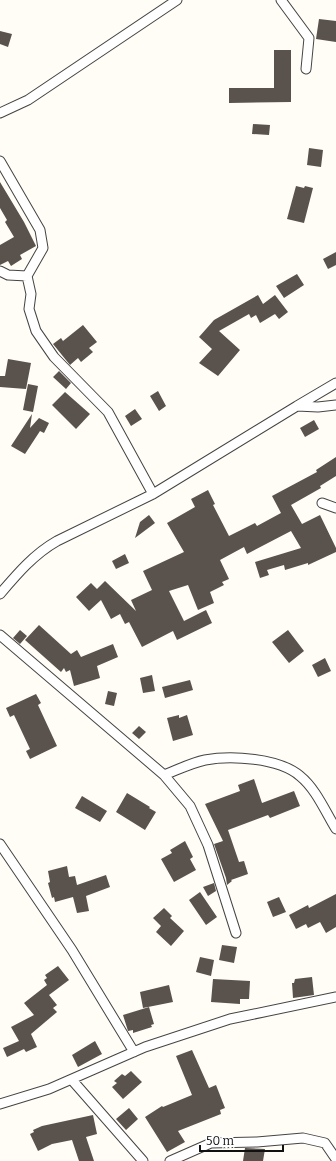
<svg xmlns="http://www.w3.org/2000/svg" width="336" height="1161" viewBox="0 0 336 1161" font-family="Bitter,serif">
<rect width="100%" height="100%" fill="#fffdf5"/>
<!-- building -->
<path fill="#5a524d" d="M319,19L336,21V42L316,39Z
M0,31L12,34L8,47L0,44Z
M274,50H291V102L229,103V88H274Z
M253,124L270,125L269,135L252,134Z
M309,148L323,150L321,167L307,165Z
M0,182L24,222L36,246L20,255L22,259L11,266L8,261L0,265V245L14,237L5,222L7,220L0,208Z
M296,186L304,188L305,186L313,188L304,223L287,219Z
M336,252V265L328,269L323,259Z
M297,274L304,285L284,298L276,286Z
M258,295L263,304L275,295L288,312L279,319L275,314L260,323L256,315L251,318L249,314L219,331L240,350L218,376L199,363L212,349L199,337L214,320Z
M83,325L97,342L89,348L93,352L81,362L78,358L70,365L53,344L61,338L63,341Z
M8,359L31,363L26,389L0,387V376H5Z
M59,371L71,383L66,389L53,377Z
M28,384L38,386L33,412L23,410Z
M158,391L166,406L159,411L150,396Z
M65,392L90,414L76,429L52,405Z
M135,409L142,419L131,426L125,416Z
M32,414L30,428L39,418L49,423L44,433L40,431L25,454L11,446Z
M314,420L319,429L305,437L300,428Z
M336,457V476L320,486L321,488L291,505L302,524L320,515L336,548V552L308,565V563L285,570L284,565L267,570L269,575L260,578L255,562L301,548L291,531L247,554L244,547L220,560L229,579L222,582L224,585L210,592L214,603L198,610L188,585L169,591L184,621L206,610L212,623L177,640L173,631L142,647L129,622L125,624L120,614L111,619L101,600L89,611L76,597L91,583L97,589L105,581L136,611L131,600L152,590L143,571L184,552L167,523L195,507L191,499L208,490L215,504L213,505L229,536L255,523L257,526L281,513L272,496L317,472L316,470Z
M149,515L155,523L135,538L140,522Z
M125,554L129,563L116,569L112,561Z
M39,625L71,654L77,650L81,657L113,644L118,657L97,666L100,678L74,686L70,670L66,672L64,668L61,672L25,640Z
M20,630L27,636L20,644L13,638Z
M288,630L304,651L289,663L272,642Z
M325,658L331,671L318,677L312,665Z
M152,675L155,691L143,693L140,678Z
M190,680L193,690L165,698L162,687Z
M108,691L117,693L114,706L105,704Z
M36,694L41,703L38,705L57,746L30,759L26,751L30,749L14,715L10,717L6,708Z
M179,715V718L187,715L193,735L173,741L167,718Z
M139,726L146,732L139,739L132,733Z
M254,779L262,803L294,791L300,806L270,818L268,815L228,830L239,862L244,861L248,874L231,880L232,881L227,885L226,878L214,844L223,841L205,804L240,791L238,785Z
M127,793L150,807L149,808L156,812L145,830L116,812Z
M82,796L107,811L100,822L75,808Z
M185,841L193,857L190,859L196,870L174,882L161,859L172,853L170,850Z
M67,866L69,877L75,876L77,885L106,875L110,887L86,896L89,911L77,913L73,897L55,902L54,897L52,898L48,883L50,882L48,871Z
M214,883L216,891L208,896L203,887Z
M200,892L217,917L206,925L189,900Z
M336,894V927L326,933L320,922L308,928L306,924L296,929L289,915L308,905L309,908Z
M279,897L286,912L273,917L267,902Z
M164,908L172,916L170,918L184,931L171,946L156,932L161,926L153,918Z
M222,945L237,947L234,963L219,960Z
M200,957L214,960L211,976L196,972Z
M58,966L69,980L49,995L57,1005L53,1008L57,1012L31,1034L37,1047L26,1052L24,1049L7,1057L3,1048L19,1041L11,1027L34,1015L24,1003L47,985L44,980L47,978L45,975Z
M312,977L314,995L293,998L292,983H294L295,979Z
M213,979L250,981L249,999H240V1004L211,1002Z
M169,985L173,1002L143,1008L140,992Z
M149,1007L154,1024L151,1025L152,1027L133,1033V1030L128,1031L123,1015Z
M95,1041L102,1054L78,1067L72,1055Z
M192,1050L209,1088L216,1085L225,1108L220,1110L221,1114L178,1131L185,1142L167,1152L145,1117L162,1106L163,1107L192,1095L176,1056Z
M131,1071L142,1082L123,1099L112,1087L117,1083L114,1081L122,1074L125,1076Z
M129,1108L138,1119L126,1130L116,1119Z
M93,1115L97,1134L86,1137L94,1161H79L72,1140L52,1144L38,1151L30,1134L34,1132L33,1130L42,1126Z
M245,1148L265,1149L263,1161H243Z"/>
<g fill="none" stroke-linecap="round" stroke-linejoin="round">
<defs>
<path id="street" d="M281,0L309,38L306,69
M0,113L28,100L177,0
M0,161L40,230L43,248L27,276L31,294L29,309L36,331L54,357L108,412L153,494
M0,271L8,275L27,276
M297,406L336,383
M322,503L336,508
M0,594C17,574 34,554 57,541L153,494L297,406L318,407L336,405
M0,635L164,775C177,770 191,763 205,760C231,755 279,758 300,776C316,789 325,811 336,829
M164,775L190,806L208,845L236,933
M0,844L72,950L134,1052
M72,1080L143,1161
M0,1104L49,1089L145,1047L230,1019L336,997
M170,1161L211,1143L257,1142L303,1138L325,1143L336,1159"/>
</defs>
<!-- street casing -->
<use href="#street" stroke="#444" stroke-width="11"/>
<!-- street -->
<use href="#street" stroke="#fff" stroke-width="9"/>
</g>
<!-- scale -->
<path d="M200 1145v6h83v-6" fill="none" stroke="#111111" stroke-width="2"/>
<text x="206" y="1145" font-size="12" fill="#111111" stroke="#ffffff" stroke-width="3" paint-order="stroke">50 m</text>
</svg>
